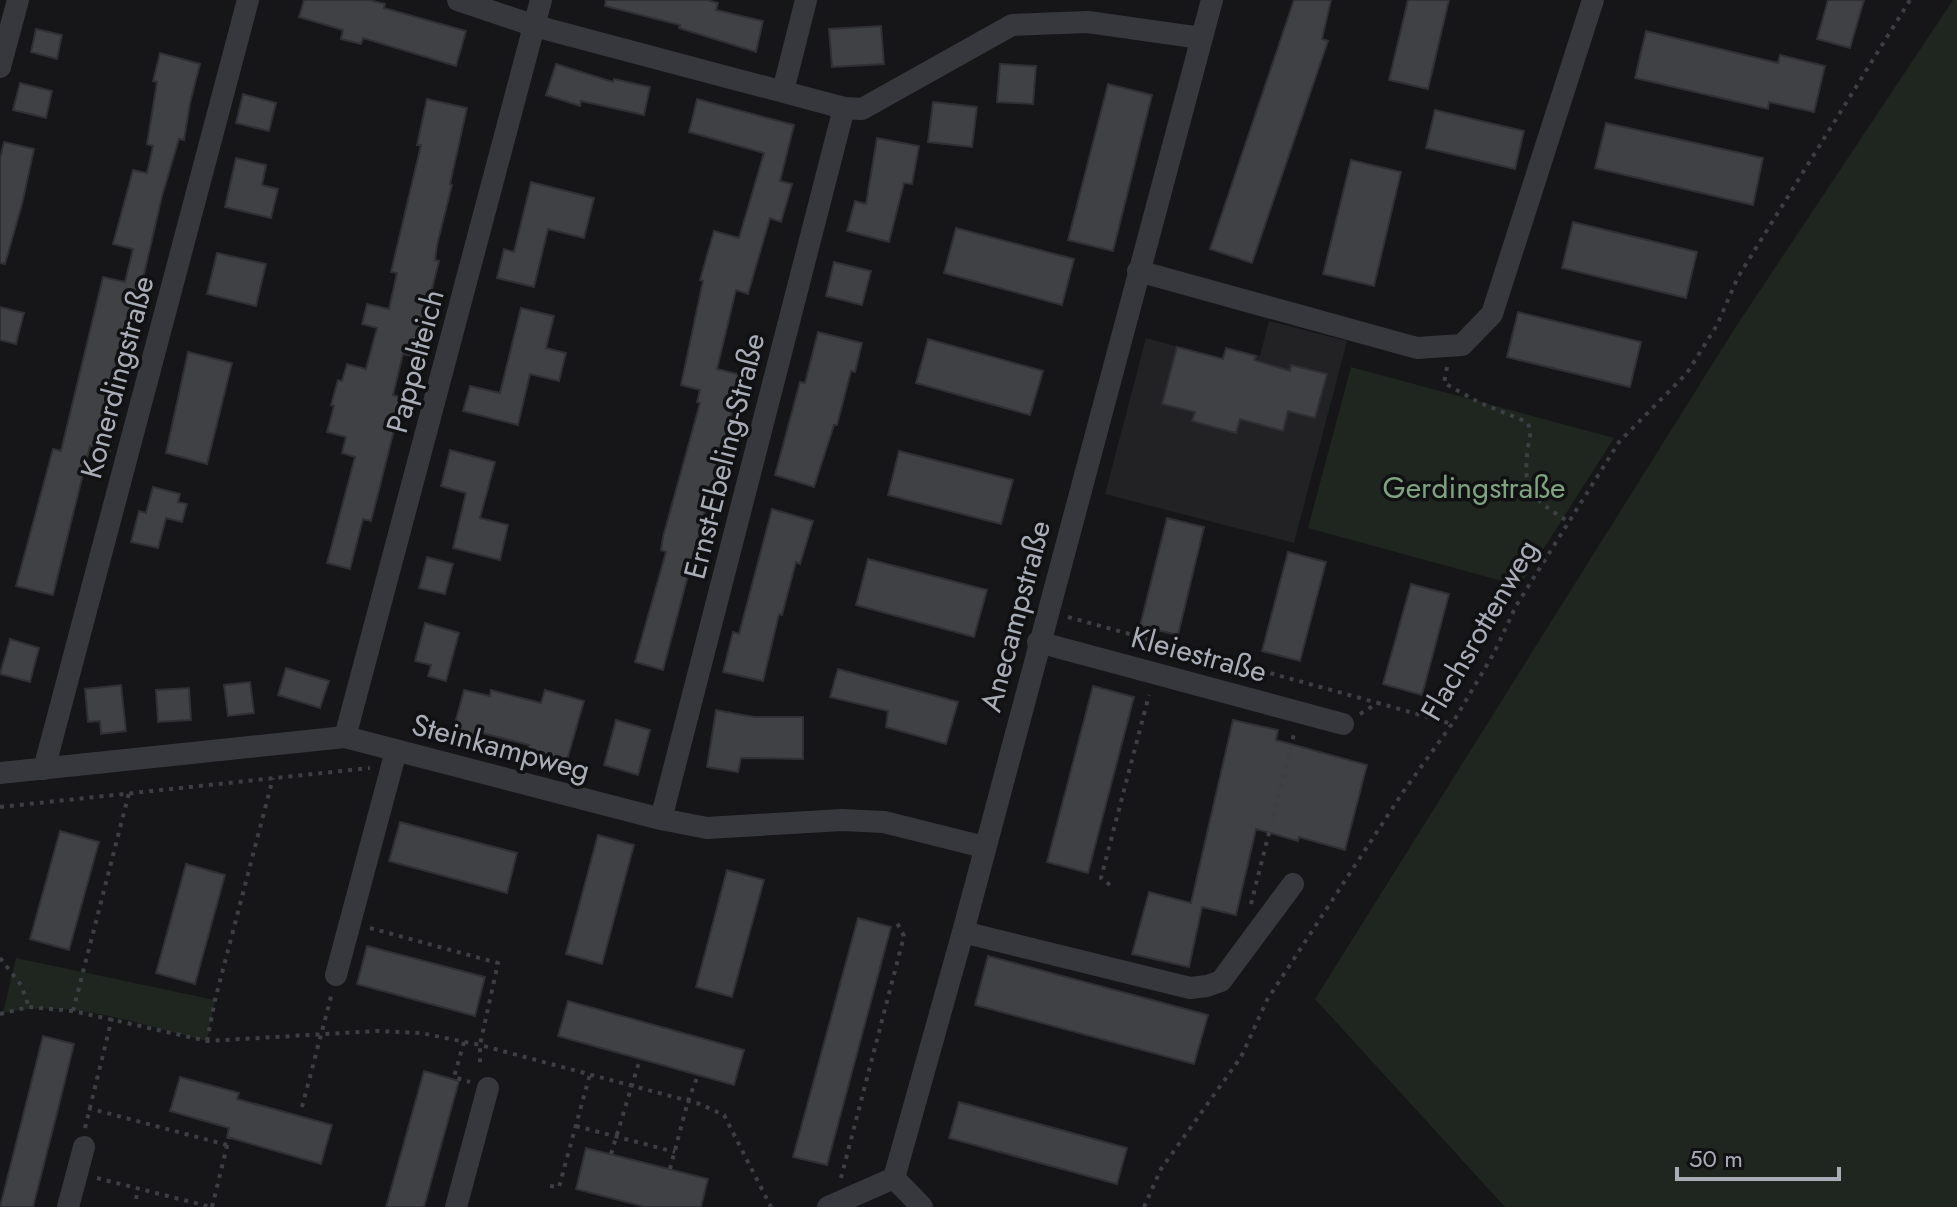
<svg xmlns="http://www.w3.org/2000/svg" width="1957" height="1207" viewBox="0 0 1957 1207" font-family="Jost,sans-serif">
<rect width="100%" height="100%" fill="#161618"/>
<!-- built -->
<path fill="#222225" d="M1269,321L1347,341L1294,543L1105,494L1146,338L1222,359L1226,348L1260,356Z"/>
<!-- green -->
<path fill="#1e261f" d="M1953,0H1957V1207H1505L1315,999L1735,328Z
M1351,367L1614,438L1520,586L1308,528Z
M16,958L215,1000L207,1041C142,1025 70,998 3,1013Z"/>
<!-- building -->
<path fill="#404145" stroke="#303034" stroke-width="2" d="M304,0H369L385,4L384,8L466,31L456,66L363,38L361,44L341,39L343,30L299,17Z
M606,0H707L718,3L716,10L763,21L756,52L679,28L680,25L605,6Z
M1294,0H1331L1322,39L1328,41L1252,263L1210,249Z
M1408,0H1449L1428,89L1389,80Z
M1828,0H1864L1850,48L1817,39Z
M881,26L884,64L832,67L829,29Z
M36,29L62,35L57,59L31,52Z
M1646,31L1778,63L1780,55L1825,66L1814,112L1769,102L1768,109L1635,78Z
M160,53L200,64L190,103L184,140L179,139L162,196L133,322L103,430L114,433L110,451L90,446L53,595L16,586L53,449L61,451L103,277L125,282L133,249L113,244L133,170L147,173L153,146L147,144L157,82L153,81Z
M556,64L613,82L614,79L650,87L644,115L581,101L580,106L546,95Z
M1000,64L1036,66L1033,104L997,102Z
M20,83L52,91L46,118L13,110Z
M1108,84L1152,95L1113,251L1068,240Z
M243,94L276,103L269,131L236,123Z
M427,99L467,108L450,184L452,185L437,245L435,260L439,261L432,289L413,356L403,354L393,395L402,398L379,490L371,521L363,519L350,569L327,563L355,457L342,453L346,437L327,432L334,406L331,405L338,380L342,381L347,364L366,369L377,328L362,324L367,304L389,309L397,273L391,272L421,145H417Z
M697,99L794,125L780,181L792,184L781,222L770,218L748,294L736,290L717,369L741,375L716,479L713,481L663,670L635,662L666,552L661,550L663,537L700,403L697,402L700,390L681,385L703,281L700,280L714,231L739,238L764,153L689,132Z
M933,102L977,107L972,147L928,142Z
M1435,110L1524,131L1515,169L1426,148Z
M1606,123L1763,158L1753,205L1595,168Z
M877,138L919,146L912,184L904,183L889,242L847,231L855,201L866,204Z
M4,142L34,149L22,204L5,264L0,263V159Z
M236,158L266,165L262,185L278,189L271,218L225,207Z
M1351,160L1401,172L1374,286L1323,274Z
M531,182L594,198L584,238L548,229L534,287L497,278L504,249L514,252Z
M1573,222L1697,252L1686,298L1562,268Z
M956,228L1074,259L1062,305L944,273Z
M217,253L266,264L256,306L207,294Z
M834,262L871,271L862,305L826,296Z
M0,307L24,313L16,344L0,340Z
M521,308L554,316L546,348L566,353L559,381L530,374L518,425L463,411L470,386L500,393Z
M1518,312L1641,342L1630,387L1507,357Z
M818,332L862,343L855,372L851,371L837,425H834L814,487L775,475L800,382L805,383Z
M928,339L1043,371L1030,415L916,383Z
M1177,347L1223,359L1226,348L1256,356L1254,360L1290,371L1291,365L1327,374L1315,418L1288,411L1283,431L1240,419L1236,433L1192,421L1195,412L1162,404Z
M188,352L232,363L207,464L166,453Z
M450,450L495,462L480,518L508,525L500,560L453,548L466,493L441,486Z
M899,451L1013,480L1001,524L888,495Z
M153,487L180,494L178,502L187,504L182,522L166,518L158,548L131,542L139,511L146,513Z
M772,509L813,521L800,564L796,562L782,615L779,614L763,681L723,672L733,632L739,634Z
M1167,518L1204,527L1178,635L1140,626Z
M1288,552L1326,562L1300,661L1262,651Z
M427,557L453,564L445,594L419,588Z
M868,559L987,590L974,637L856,605Z
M1411,584L1449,594L1422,695L1383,684Z
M425,623L459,633L446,681L428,676L431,665L415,661Z
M10,639L39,648L30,682L0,674Z
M286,668L329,681L320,708L278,695Z
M838,669L958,702L946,744L886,727L888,711L830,697Z
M250,682L254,713L228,716L224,685Z
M121,685L126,731L101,734L100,721L88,722L85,689Z
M1093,686L1134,697L1088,873L1047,862Z
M189,688L191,720L158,722L156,690Z
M464,690L490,696L491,690L541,703L545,690L584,701L565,767L526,756L529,745L482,733L480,739L453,731Z
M716,710L754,717H803V759L741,758L738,772L707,767Z
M616,720L650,730L638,775L604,765Z
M1233,720L1278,730L1276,740L1367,765L1345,850L1299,837L1298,841L1256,829L1236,915L1202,907L1189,967L1132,954L1149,892L1191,903Z
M400,822L517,853L507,893L389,861Z
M60,831L99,842L69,950L30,939Z
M598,835L634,845L602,964L566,954Z
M186,864L225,875L195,984L156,973Z
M727,870L764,880L732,997L696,987Z
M858,918L891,927L827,1165L793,1157Z
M367,946L485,977L475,1016L357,984Z
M988,956L1208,1015L1194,1064L975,1005Z
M568,1001L744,1050L734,1085L558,1036Z
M43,1036L74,1044L57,1113L33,1207H0Z
M424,1071L459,1081L452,1106L424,1207H386Z
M180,1077L239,1093L237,1099L332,1125L321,1164L227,1137L229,1128L170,1111Z
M959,1102L1127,1148L1117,1184L949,1138Z
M586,1148L708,1179L701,1207H645L576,1189Z"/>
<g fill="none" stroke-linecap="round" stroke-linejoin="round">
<!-- path -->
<path stroke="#3d3f44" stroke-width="4" stroke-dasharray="4 6" stroke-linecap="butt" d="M1447,367L1444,383L1480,403L1527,422C1532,431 1530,437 1528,447C1522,492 1531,498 1569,522
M1068,617L1378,703
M1360,714L1378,703L1452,724
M0,807L370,768
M1110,885L1101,878L1149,695
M1251,904L1294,734
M370,928L498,963L480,1045V1068
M0,958L21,985L29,1007
M73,1011L129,793
M0,1014L29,1007L73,1011L207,1041L377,1031L421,1033L480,1045L700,1104L724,1115L771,1207
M207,1041L215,1000L273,778
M464,1042L454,1077L470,1082
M302,1107L332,993
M88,1108L227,1145
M576,1126L675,1152
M85,1128L112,1018
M611,1154L640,1059
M670,1169L688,1101L698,1075
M97,1178L211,1207
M841,1178L904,936L895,919
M550,1186L559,1187L590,1074
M136,1199L138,1188
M212,1207L229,1138
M1144,1207L1161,1169L1241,1057L1267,1000L1403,792L1452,724L1494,653L1516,606L1619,442L1687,373L1717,325L1738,277L1910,0"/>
<!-- minor -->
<path stroke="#37383d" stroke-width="22" d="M458,0L535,26L844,108L862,109L1012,25L1088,22L1201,38
M0,67L18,0
M783,91L806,0
M1138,271L1417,348L1462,345L1492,314L1593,0
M1038,642L1343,724
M345,737L541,0
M44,769L248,0
M0,773L345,737L661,819L707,828L842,820L884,822L984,847
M661,819L844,108
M963,932L1190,988L1207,986L1221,981L1293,884
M336,975L396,751
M894,1178L922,1207
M68,1207L84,1147
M456,1207L488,1088
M828,1207L894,1178L963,932L1212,0"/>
</g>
<g text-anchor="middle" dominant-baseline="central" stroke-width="7" stroke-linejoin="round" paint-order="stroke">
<!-- street labels -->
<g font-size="30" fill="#a8adb8" stroke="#111113">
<text transform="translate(415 361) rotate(-75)">Pappelteich</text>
<text transform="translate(117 377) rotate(-75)">Konerdingstraße</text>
<text transform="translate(724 456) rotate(-76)">Ernst-Ebeling-Straße</text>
<text transform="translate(1015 616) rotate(-75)">Anecampstraße</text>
<text transform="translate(1479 630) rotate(-60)">Flachsrottenweg</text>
<text transform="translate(1199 654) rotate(15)">Kleiestraße</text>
<text transform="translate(501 747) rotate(15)">Steinkampweg</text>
</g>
<!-- park labels -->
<g font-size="30" fill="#7fa381" stroke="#111113">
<text x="1474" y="487">Gerdingstraße</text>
</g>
</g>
<!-- scale -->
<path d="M1677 1167v12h162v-12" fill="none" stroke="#a8adb8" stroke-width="4"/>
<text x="1689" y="1167" font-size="24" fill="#a8adb8" stroke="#111113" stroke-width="6" paint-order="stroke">50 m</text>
</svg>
